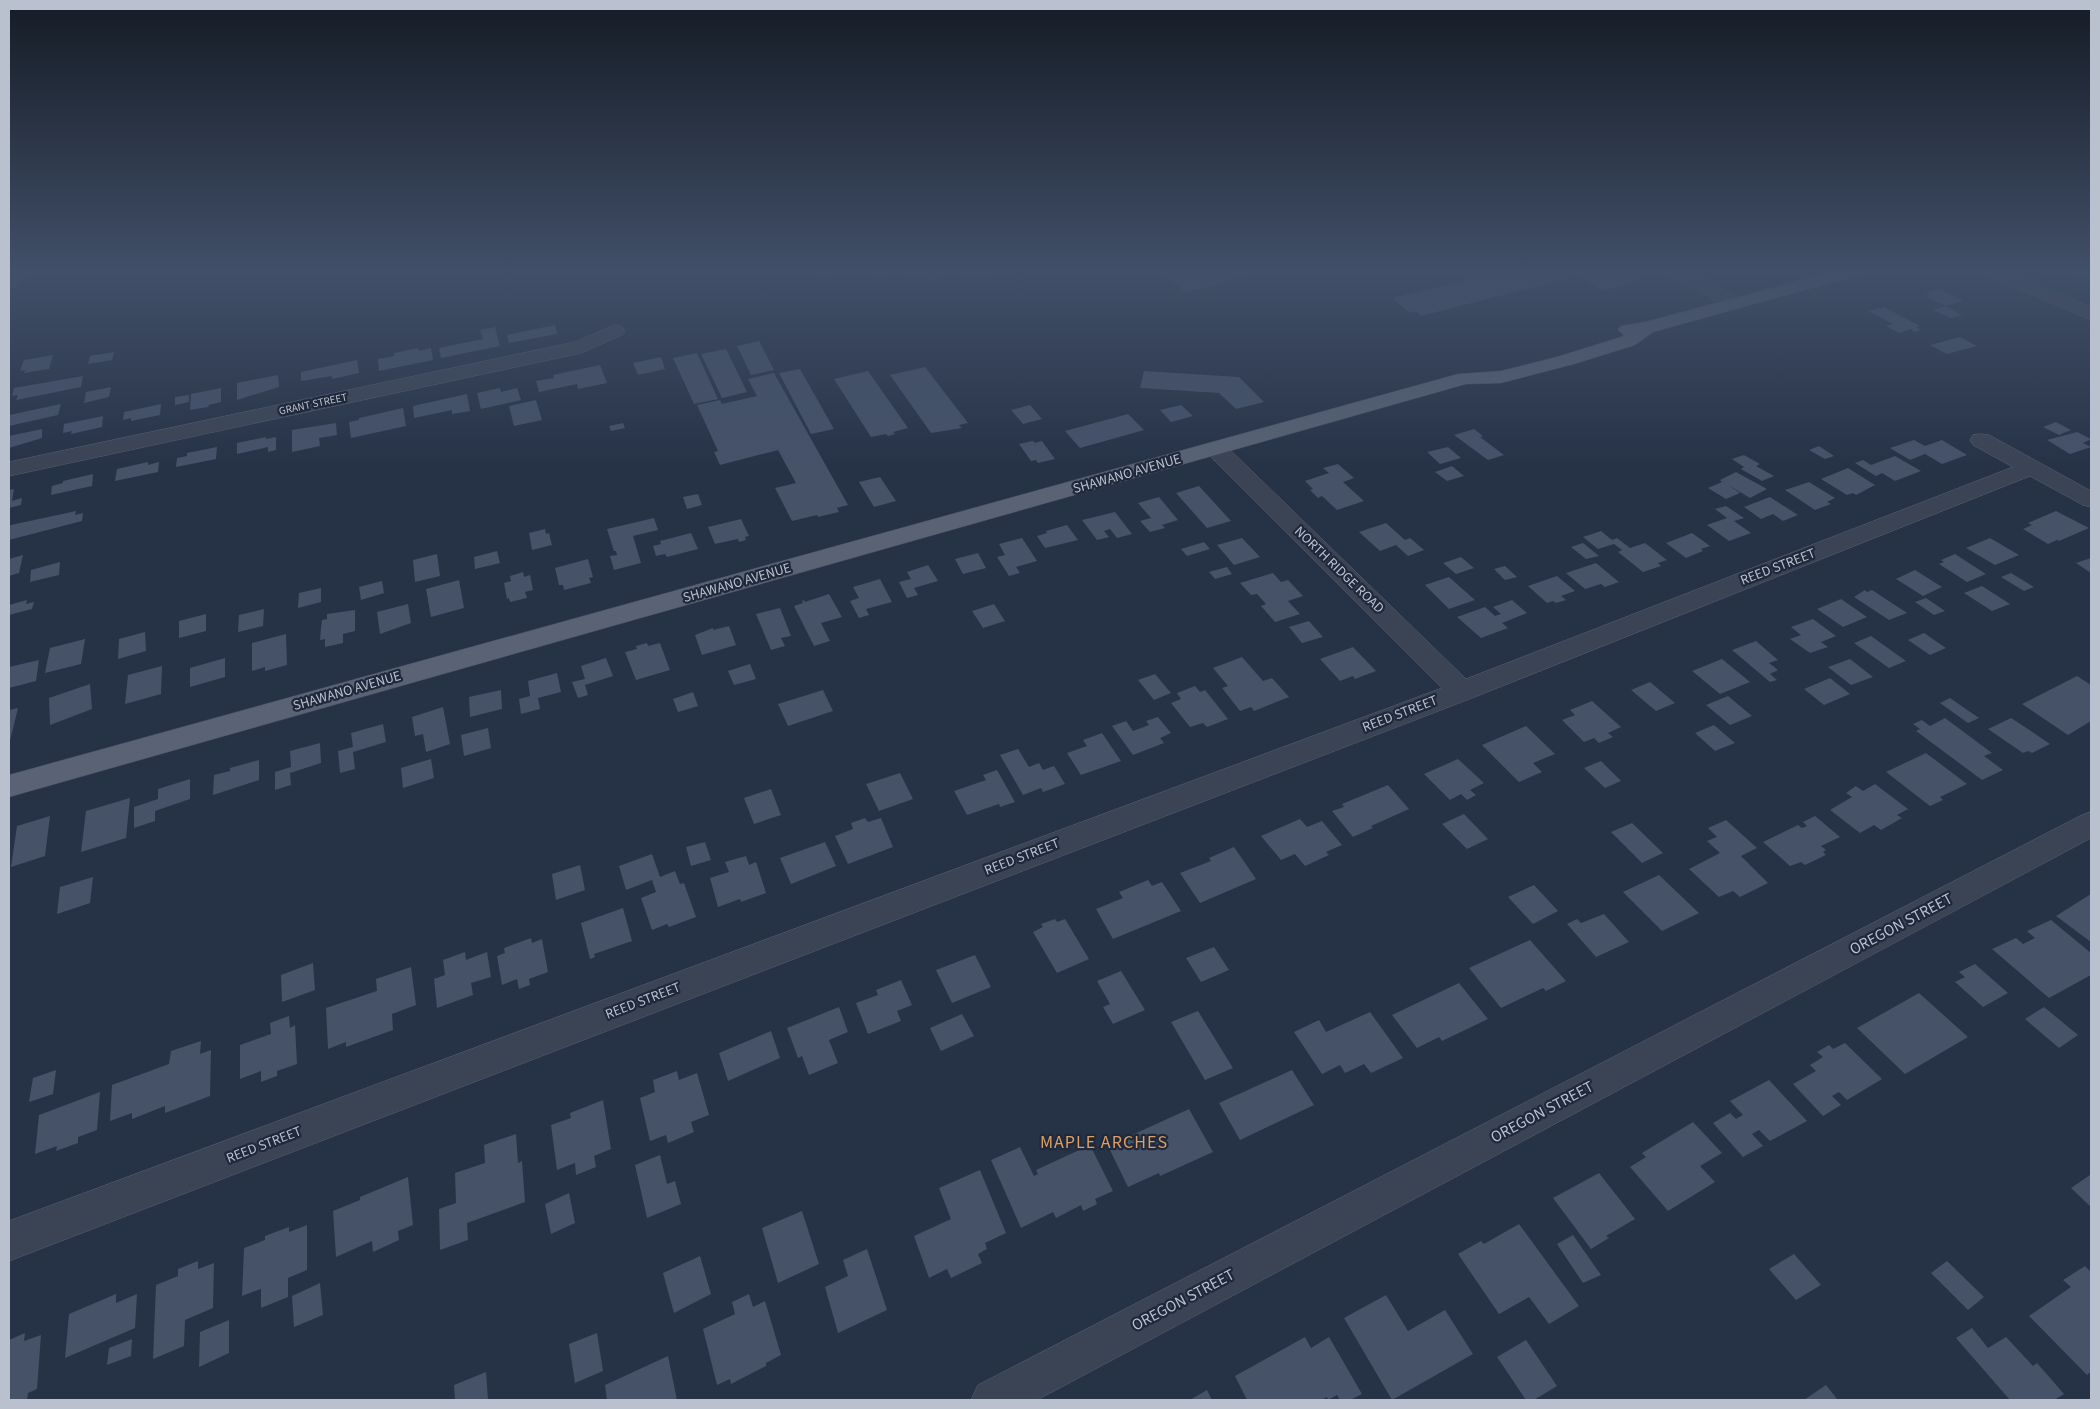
<svg xmlns="http://www.w3.org/2000/svg" width="2100" height="1409" viewBox="0 0 2100 1409" font-family="'Source Sans 3',sans-serif">
<rect width="100%" height="100%" fill="#263246"/>
<!-- building -->
<path fill="#455268" d="M802,271H834L828,276Z
M842,271H887L883,276Z
M905,271H945L944,273H938L935,279L902,276Z
M963,271H1007L1008,272L966,277Z
M1161,271H1259L1231,278L1234,281L1185,292Z
M1504,271H1558L1563,274L1559,275L1565,279L1421,316L1415,311L1410,313L1392,298Z
M1569,271H1621L1639,281L1603,291Z
M2069,271H2091V280Z
M1940,289L1963,301L1946,306L1925,296L1930,294L1926,292Z
M1945,306L1962,315L1951,318L1933,310Z
M1884,307L1920,326L1916,327L1921,330L1915,332L1911,329L1899,333L1886,326L1893,324L1868,311Z
M555,325L557,334L509,343L507,335Z
M495,327L500,346L441,358L439,348L483,339L480,330Z
M1960,337L1977,346L1947,354L1930,345Z
M759,341L774,370L751,375L737,346Z
M418,348L419,351L431,348L433,360L379,371L378,359L394,356V353Z
M726,349L747,392L722,398L701,354Z
M114,352L112,360L88,364L90,356Z
M697,353L718,399L694,404L673,358Z
M53,355L49,369L24,373L25,370L20,371L24,360Z
M661,357L665,369L638,375L633,363Z
M357,360L359,373L332,379V376L301,381V372Z
M600,365L607,383L578,389L577,384L539,392L536,381L554,378L553,375Z
M925,367L968,423L959,425L962,428L931,433L890,375Z
M800,369L834,429L811,434L779,373Z
M868,371L908,428L893,432L895,434L888,436L886,434L871,437L834,379Z
M1144,371L1239,377L1264,402L1236,409L1219,393L1140,388Z
M774,373L848,505L837,508L839,512L818,517L817,515L792,521L775,488L796,483L778,450L720,465L714,452L718,451L697,405L720,400L722,404L757,396L748,379Z
M278,375L279,387L237,400V383Z
M83,376L81,387L16,400L18,395L12,396L14,388Z
M111,387L109,397L84,403L86,392Z
M221,388V402L209,405L208,407L190,410L191,394Z
M500,388L501,392L517,388L521,400L481,409L477,393Z
M467,394L470,411L452,414V410L414,418L413,406Z
M189,395V402L175,405V397Z
M536,400L542,420L514,426L509,406Z
M61,404L58,415L9,426V415Z
M161,404L160,415L131,421V418L123,420L124,412Z
M1030,405L1042,419L1023,424L1011,410Z
M1181,405L1193,416L1171,422L1160,410Z
M403,408L406,426L351,438L349,422L359,420V418Z
M1128,414L1144,430L1080,448L1065,431Z
M103,416L102,427L71,434L72,431L63,433L64,424Z
M2056,422L2071,430L2059,435L2043,427Z
M336,423L337,435L319,438L320,446L292,452V430Z
M623,423L625,428L611,431L609,426Z
M42,429V438L9,448V436Z
M1474,429L1483,436L1480,437L1504,455L1488,460L1454,435Z
M2077,432L2091,439L2083,443L2091,447L2070,454L2047,440Z
M266,437V439L276,437V450L268,452V447L237,454V443Z
M1914,440L1925,446L1942,440L1967,455L1942,464L1925,454L1910,460L1890,448Z
M1033,441L1035,443L1042,441L1055,459L1038,463L1036,460L1031,461L1019,444Z
M1819,446L1834,456L1825,459L1809,450Z
M217,447L216,459L176,467L177,458L187,456V453Z
M1448,447L1461,458L1440,464L1427,452Z
M1744,455L1760,464L1756,466L1774,476L1762,481L1741,469L1744,467L1732,459Z
M1895,456L1921,471L1895,481L1882,473L1876,476L1855,463L1863,460L1871,465Z
M148,462V465L159,462L158,472L115,481L117,469Z
M1338,464L1354,478L1343,482L1364,501L1337,510L1322,496L1318,498L1310,490L1313,489L1305,481L1329,473L1323,468Z
M1452,466L1464,476L1447,481L1435,472Z
M1848,468L1875,485L1856,495L1853,493L1847,495L1821,479Z
M1736,472L1767,489L1750,498L1728,485L1740,493L1726,499L1708,488L1722,482L1720,480Z
M93,474L92,486L51,495L52,486L63,483V481Z
M880,477L896,501L874,507L859,482Z
M1809,482L1835,498L1827,502L1831,504L1815,510L1785,490Z
M1199,486L1231,521L1207,528L1176,493Z
M14,489L12,501L22,498L21,505L9,508V490Z
M698,494L702,505L687,509L683,497Z
M1159,497L1178,520L1162,525L1165,528L1150,532L1140,521L1151,518L1138,503Z
M1770,497L1798,515L1783,521L1773,514L1761,519L1744,507Z
M1726,506L1744,518L1734,521L1751,533L1729,541L1707,525L1727,518L1715,509Z
M76,511L75,515L83,513L82,521L9,540V527L11,525Z
M2056,511L2089,528L2059,541L2057,540L2048,544L2023,529L2032,525L2028,523Z
M1115,512L1132,534L1117,538L1110,529L1104,531L1109,537L1097,540L1082,520Z
M654,518L658,530L633,536L641,563L614,570L610,556L617,555L616,551H614L607,529Z
M741,519L749,536L745,537L746,540L739,542L738,539L715,544L708,527Z
M1386,523L1405,540L1410,538L1424,550L1408,556L1396,545L1380,551L1359,532Z
M1067,525L1078,540L1045,548L1037,536L1047,533L1046,531Z
M545,529L546,534L549,533L552,545L532,550L529,533Z
M1601,531L1612,540L1617,538L1630,548L1645,543L1667,560L1658,563L1661,566L1643,572L1618,552L1622,550L1614,544L1598,549L1583,537Z
M691,533L698,549L667,557L665,554L656,556L653,546L661,544L660,541Z
M1692,533L1710,546L1701,549L1703,551L1686,558L1666,543Z
M1022,538L1037,561L1016,567L1020,573L1009,576L997,557L1005,555L999,544Z
M1242,538L1260,557L1234,565L1217,545Z
M1990,538L2019,555L1995,565L1966,548Z
M1204,542L1210,549L1187,556L1181,549Z
M1583,543L1599,556L1586,559L1571,547Z
M497,551L500,563L475,569L474,557Z
M978,553L986,568L963,574L955,559Z
M437,554L440,576L415,582L413,560Z
M1955,554L1972,565L1986,574L1967,582L1939,564L1944,562L1941,560Z
M23,555L19,573L9,576V559Z
M1461,557L1474,568L1456,574L1443,563Z
M2091,558V573L2076,563Z
M588,559L593,577L589,578L591,583L564,590L563,585H559L555,568Z
M60,562L59,575L30,582L31,570Z
M1596,563L1619,582L1605,587L1601,584L1585,589L1566,573Z
M928,565L938,581L914,588L918,595L907,598L899,582L911,579L907,572Z
M1505,566L1517,577L1505,580L1494,569Z
M1227,567L1232,574L1215,579L1209,572Z
M1915,570L1942,587L1923,596L1896,579Z
M523,572L524,577L530,575L533,590L525,592L527,598L510,602L509,598L507,599L504,583L511,581L510,576Z
M1273,573L1281,582L1288,580L1303,596L1288,601L1300,614L1275,622L1261,606L1266,604L1257,594L1251,595L1240,583Z
M2011,573L2034,587L2024,591L2001,577Z
M1557,576L1575,591L1561,596L1566,600L1556,603L1553,601L1547,603L1528,586Z
M1449,577L1475,600L1449,609L1425,585Z
M880,579L892,602L866,609L869,615L859,618L850,601L859,598L853,587Z
M459,580L464,608L431,617L426,589Z
M382,581L384,593L361,600L359,587Z
M1982,586L2010,604L1992,611L1964,593Z
M321,588V602L298,608L299,593Z
M1865,590L1867,592L1872,590L1907,613L1889,620L1854,597Z
M829,594L842,617L821,623L830,641L814,646L794,606L803,603L802,601L804,600L805,602Z
M1926,598L1945,611L1934,615L1915,602Z
M1841,599L1867,617L1843,627L1817,609Z
M27,600L26,604L34,602L32,609L9,615V605Z
M1512,600L1527,613L1502,623L1508,628L1481,638L1457,617L1485,607L1495,616L1501,614L1493,607Z
M408,604L411,623L380,634L377,612Z
M994,604L1005,621L983,628L972,611Z
M780,608L791,636L781,638L785,646L771,650L756,614Z
M264,609L263,626L238,632L239,615Z
M355,610V631L343,634V643L325,647V639L320,640L321,628L322,620L327,619V614Z
M206,614V631L179,638V621Z
M1813,619L1836,636L1821,642L1828,647L1810,653L1790,639L1801,635L1791,627Z
M1309,621L1323,637L1302,643L1289,627Z
M729,626L736,645L702,655L695,635L713,628V630Z
M145,632L146,651L118,659L119,639Z
M1924,633L1946,648L1930,655L1908,640Z
M286,634L287,665L265,671V667L252,671V643Z
M1871,636L1906,661L1889,668L1854,643Z
M85,639L81,664L45,673L50,648Z
M1756,641L1778,660L1769,663L1778,670L1770,674L1777,680L1770,682L1732,650Z
M647,643L648,646L660,643L670,670L636,680L625,652L637,649L636,646Z
M1353,647L1376,671L1355,679L1353,676L1340,681L1320,659Z
M1242,657L1263,681L1272,678L1289,697L1254,711L1251,707L1240,711L1222,688L1228,686L1213,668Z
M225,658V677L190,687V668Z
M606,658L613,676L585,685L588,695L578,698L572,682L585,679L581,666Z
M1722,659L1750,682L1720,694L1692,671Z
M1850,659L1873,677L1851,685L1828,667Z
M39,660L36,681L9,688V667Z
M750,664L756,679L734,685L728,671Z
M162,666L161,694L125,704L128,675Z
M557,673L561,692L538,698L540,709L521,714L519,699L530,696L528,681Z
M1155,674L1171,693L1154,700L1138,680Z
M2077,676L2091,685V721L2068,735L2022,704Z
M1830,678L1850,694L1824,705L1804,689Z
M1650,682L1675,703L1656,711L1631,690Z
M90,684L92,709L50,725L49,698Z
M1195,686L1200,692L1205,690L1228,719L1207,727L1203,723L1190,727L1171,703L1181,699L1177,693Z
M501,690L502,709L470,717L469,697Z
M823,690L833,711L788,726L778,704Z
M693,692L698,706L678,712L673,699Z
M1728,696L1752,716L1730,725L1706,705Z
M1950,698L1979,718L1968,723L1940,703Z
M1592,701L1621,727L1608,733L1613,737L1599,743L1594,738L1584,742L1562,720L1575,715L1570,710Z
M443,707L450,744L426,752L423,734L415,736L412,717Z
M18,708L9,745V710Z
M1158,717L1171,733L1160,738L1164,743L1133,755L1112,726L1126,721L1133,731L1149,725L1146,721Z
M1945,718L1992,753L1984,756L2003,770L1982,780L1916,731L1920,729L1913,724L1922,720L1930,726Z
M2011,718L2028,729L2050,744L2032,753L2028,751L2023,753L1988,729Z
M383,724L386,742L353,752L355,769L340,773L338,751L353,747L351,733Z
M1714,725L1735,743L1715,751L1695,733Z
M1526,726L1555,754L1533,763L1542,772L1519,782L1482,745Z
M488,728L491,748L464,756L461,735Z
M1102,733L1121,761L1081,775L1067,753L1087,746L1083,740Z
M320,743L321,763L290,773L291,785L275,790V772L291,767L290,751Z
M1018,749L1029,767L1039,763L1043,770L1054,766L1065,784L1043,792L1041,788L1023,795L1000,755Z
M1926,753L1967,784L1940,797L1943,800L1930,806L1886,772Z
M431,759L434,778L403,788L401,768Z
M1458,759L1484,783L1470,790L1476,795L1467,800L1461,794L1450,800L1424,774Z
M259,760V780L213,795L214,775L230,771V768Z
M1601,761L1621,781L1605,788L1584,768Z
M997,770L1015,802L1000,807L999,804L967,815L954,791L986,780L983,775Z
M900,773L913,799L879,811L866,784Z
M190,779V799L155,811V821L134,828V807L158,799V789Z
M1875,784L1908,809L1897,815L1902,818L1881,830L1874,825L1860,833L1830,810L1852,797L1846,793L1856,786L1863,791Z
M1388,785L1409,809L1371,826L1373,828L1353,837L1332,811L1344,807L1342,804Z
M771,789L781,815L754,824L744,798Z
M130,798L126,838L81,852L86,811Z
M1464,814L1488,839L1467,849L1442,824Z
M50,816L45,856L11,867L17,826Z
M1815,816L1840,837L1821,846L1826,850L1823,852L1826,855L1805,865L1801,862L1790,866L1763,842L1798,825L1802,828L1807,826L1803,822Z
M865,818L868,822L881,818L893,847L848,864L835,836L853,829L851,823Z
M1300,819L1307,827L1322,821L1342,845L1326,852L1329,855L1305,866L1295,854L1281,860L1261,836Z
M1726,820L1757,848L1741,856L1768,883L1740,897L1733,891L1719,897L1689,869L1720,853L1707,841L1717,837L1708,828Z
M1632,823L1663,853L1642,863L1611,832Z
M705,842L711,860L691,866L686,847Z
M825,842L836,866L791,884L780,858Z
M1234,847L1256,879L1200,903L1180,873L1211,861L1209,858Z
M652,854L660,877L675,871L680,884L684,883L696,917L669,927L667,924L652,930L641,898L656,892L652,880L626,890L619,866Z
M746,856L749,865L756,862L766,893L741,902L740,899L718,907L710,878L729,872L725,862Z
M580,865L585,890L556,900L552,874Z
M1659,875L1699,913L1662,931L1623,892Z
M93,877L90,903L57,914L60,887Z
M1148,880L1152,886L1162,882L1181,911L1113,939L1096,909L1123,898L1119,892Z
M1534,885L1558,911L1533,924L1508,897Z
M2091,894V942L2056,916Z
M623,908L632,941L594,954L595,957L590,959L581,923Z
M1604,914L1629,942L1596,957L1567,924L1577,919L1581,923Z
M1055,919L1057,922L1065,919L1089,959L1057,973L1033,932L1043,927L1041,924Z
M2051,920L2091,953V975L2049,998L1992,949L2016,938L2023,944L2035,938L2027,931Z
M531,938L532,943L542,939L548,972L529,979L530,985L519,989L517,979L502,985L497,956L505,953L504,948Z
M1530,940L1566,981L1546,991L1543,988L1501,1008L1469,968Z
M1214,947L1229,970L1201,982L1186,958Z
M465,952L466,960L487,952L491,977L471,983L473,995L437,1008L434,979L445,975L443,960Z
M975,955L991,987L952,1003L936,970Z
M313,963L315,990L282,1002L281,975Z
M1975,964L2008,993L1983,1007L1955,982L1965,977L1959,972Z
M411,967L416,1005L392,1014L393,1030L346,1047V1042L328,1049L326,1008L377,991L376,979Z
M1121,971L1145,1010L1113,1024L1103,1007L1110,1004L1097,981Z
M901,980L912,1005L897,1011L901,1021L868,1034L856,1003L878,995L876,990Z
M1459,983L1488,1019L1442,1041L1439,1037L1417,1048L1392,1015Z
M1919,993L1968,1037L1905,1074L1857,1028Z
M839,1007L848,1032L829,1040L838,1063L809,1075L802,1056L798,1058L787,1028Z
M2044,1007L2078,1035L2059,1048L2025,1019Z
M1198,1011L1233,1068L1205,1080L1171,1022Z
M1370,1012L1403,1058L1371,1073L1364,1064L1345,1073L1340,1065L1322,1074L1294,1032L1319,1020L1326,1032Z
M962,1014L974,1036L941,1051L930,1028Z
M289,1016L290,1028L295,1025L297,1064L277,1071V1076L261,1082V1071L240,1079V1045L271,1034L270,1023Z
M771,1031L780,1058L728,1081L719,1053Z
M201,1041L200,1054L211,1050L210,1096L165,1113V1106L132,1119V1113L110,1121L112,1085L169,1064L171,1051Z
M1845,1043L1882,1079L1847,1100L1839,1092L1832,1096L1841,1105L1823,1116L1793,1084L1816,1071L1810,1065L1823,1057L1817,1052L1829,1045L1833,1049Z
M56,1070L53,1094L29,1102L33,1078Z
M1292,1070L1314,1105L1240,1140L1219,1103Z
M677,1071L679,1080L697,1073L709,1115L691,1122L694,1132L668,1143L666,1135L650,1141L640,1098L655,1092L653,1080Z
M1769,1080L1807,1121L1770,1141L1759,1130L1752,1134L1763,1146L1743,1157L1713,1123L1730,1113L1736,1119L1743,1115L1730,1101Z
M100,1092L97,1130L78,1137V1143L56,1151L57,1146L35,1154L39,1115Z
M603,1100L611,1149L594,1156L596,1167L576,1175L575,1163L557,1170L551,1125L571,1118L570,1113Z
M1189,1109L1213,1152L1160,1176L1159,1173L1128,1187L1108,1146Z
M1693,1122L1722,1153L1700,1166L1715,1182L1668,1211L1630,1167L1646,1157L1642,1153Z
M516,1134L518,1163L522,1161L525,1202L467,1223L468,1240L440,1250L439,1209L456,1203L455,1173L485,1163L484,1145Z
M1090,1145L1113,1191L1095,1199L1097,1204L1083,1211L1081,1205L1056,1218L1053,1212L1021,1228L991,1160L1020,1147L1034,1176L1038,1174L1036,1170Z
M660,1155L667,1184L675,1181L681,1204L647,1218L635,1165Z
M980,1170L1006,1233L985,1243L987,1249L978,1254L982,1263L951,1278L947,1269L929,1278L914,1236L951,1219L939,1188Z
M1599,1173L1635,1219L1606,1236L1609,1238L1591,1249L1553,1198Z
M2090,1175L2091,1176V1207L2071,1188Z
M408,1177L413,1225L398,1231L399,1240L373,1252L372,1241L336,1257L333,1211L360,1200V1197Z
M569,1193L575,1223L551,1234L545,1204Z
M802,1211L819,1264L778,1283L762,1228Z
M1519,1224L1579,1306L1549,1324L1529,1297L1499,1314L1458,1254L1481,1241L1484,1244Z
M307,1225V1270L288,1278V1297L261,1308V1289L242,1296L244,1248L265,1240V1236L289,1227V1232Z
M1573,1235L1601,1275L1583,1283L1557,1244Z
M867,1249L887,1310L838,1333L825,1287L848,1276L843,1260Z
M1794,1254L1821,1285L1796,1300L1769,1269Z
M700,1256L711,1294L674,1313L663,1273Z
M198,1261V1269L214,1263L213,1308L185,1320L184,1346L153,1359L156,1285L178,1276V1269Z
M1947,1261L1984,1297L1968,1310L1931,1273Z
M2085,1266L2091,1272V1372L2087,1375L2029,1316L2071,1287L2063,1280Z
M320,1283L323,1315L294,1327L292,1296Z
M116,1294V1303L137,1294L135,1328L65,1358L69,1314Z
M749,1294L753,1307L765,1301L781,1355L766,1363V1366L731,1384L730,1379L717,1385L703,1329L735,1314L732,1302Z
M1386,1295L1408,1331L1445,1310L1473,1354L1392,1400L1344,1318Z
M229,1320V1353L199,1367L200,1332Z
M1972,1328L1988,1348L2006,1337L2033,1366L2037,1363L2064,1394L2054,1400H2010L1956,1338Z
M25,1333L24,1341L41,1335L37,1389L28,1393L27,1400H9V1340Z
M597,1333L603,1371L575,1383L569,1344Z
M1305,1337L1311,1348L1329,1337L1362,1394L1350,1400H1340L1337,1395L1328,1400L1327,1397L1321,1400H1247L1235,1376Z
M132,1339L131,1356L107,1365L109,1348Z
M1526,1340L1557,1386L1534,1400H1526L1497,1357Z
M668,1356L677,1400H607L605,1385Z
M486,1372L488,1400H455L454,1385Z
M1826,1385L1838,1400H1804Z
M1207,1390L1212,1400H1190Z"/>
<g fill="none" stroke-linecap="round" stroke-linejoin="round">
<defs>
<path id="street" d="M11,271H29L15,287L9,288V273Z
M1667,271H1688L1742,300L1744,304L1742,308L1735,310L1728,308L1670,275Z
M1982,271H2005L2091,307V320L1985,275Z
M615,325L622,327L625,331L622,335L581,353L9,476V462L575,342Z
M1981,434L1989,435L2091,491V507L2083,505L2030,476L1472,698L9,1261V1221L1442,688L1208,454L1205,449L1208,444L1216,442L1224,444L1466,679L2013,467L1973,445L1970,440L1973,435Z
M2091,812V838L1037,1400H971L978,1385L2080,816Z"/>
<path id="primary" d="M1835,271H1862L1859,275L1653,332L1635,345L1574,364L1501,383L1466,384L9,797V775L1458,374L1501,371L1560,356L1621,337L1624,335L1618,330L1621,326L1645,322Z"/>
</defs>
<!-- street casing -->
<use href="#street" stroke="#596272" stroke-width="1"/>
<!-- primary casing -->
<use href="#primary" stroke="#444d5e" stroke-width="1"/>
<!-- street -->
<use href="#street" fill="#3b4455" fill-rule="evenodd"/>
<!-- primary -->
<use href="#primary" fill="#596375" fill-rule="evenodd"/>
</g>
<!-- sky -->
<linearGradient id="sky" x2="0" y2="1"><stop stop-color="#151c26"/><stop offset="0.58" stop-color="#414f68"/><stop offset="1" stop-color="#414f68" stop-opacity="0"/></linearGradient>
<rect width="2100" height="468" fill="url(#sky)"/>
<g text-anchor="middle" dominant-baseline="central" stroke-width="4.5" stroke-linejoin="round" paint-order="stroke">
<!-- far-street labels -->
<g font-size="11" fill="#b9c0ce" stroke="#1f293b">
<text transform="translate(313 404) rotate(-12)">GRANT STREET</text>
</g>
<!-- street labels -->
<g font-size="14" fill="#b9c0ce" stroke="#1f293b">
<text transform="translate(1127 474) rotate(-16)">SHAWANO AVENUE</text>
<text transform="translate(1778 567) rotate(-21)">REED STREET</text>
<text transform="translate(1339 570) rotate(44)">NORTH RIDGE ROAD</text>
<text transform="translate(737 583) rotate(-16)">SHAWANO AVENUE</text>
<text transform="translate(347 691) rotate(-16)">SHAWANO AVENUE</text>
<text transform="translate(1400 714) rotate(-21)">REED STREET</text>
<text transform="translate(1022 857) rotate(-21)">REED STREET</text>
<text transform="translate(643 1001) rotate(-21)">REED STREET</text>
<text transform="translate(264 1145) rotate(-21)">REED STREET</text>
</g>
<!-- near-street labels -->
<g font-size="16" fill="#b9c0ce" stroke="#1f293b">
<text transform="translate(1901 924) rotate(-28)">OREGON STREET</text>
<text transform="translate(1542 1112) rotate(-28)">OREGON STREET</text>
<text transform="translate(1183 1300) rotate(-28)">OREGON STREET</text>
</g>
<!-- near-neighbourhood labels -->
<g font-size="18" letter-spacing="1" fill="#dd9f65" stroke="#1f293b">
<text x="1104" y="1142">MAPLE ARCHES</text>
</g>
</g>
<!-- border -->
<rect width="2100" height="1409" fill="none" stroke="#b9c0ce" stroke-width="20"/>
</svg>
